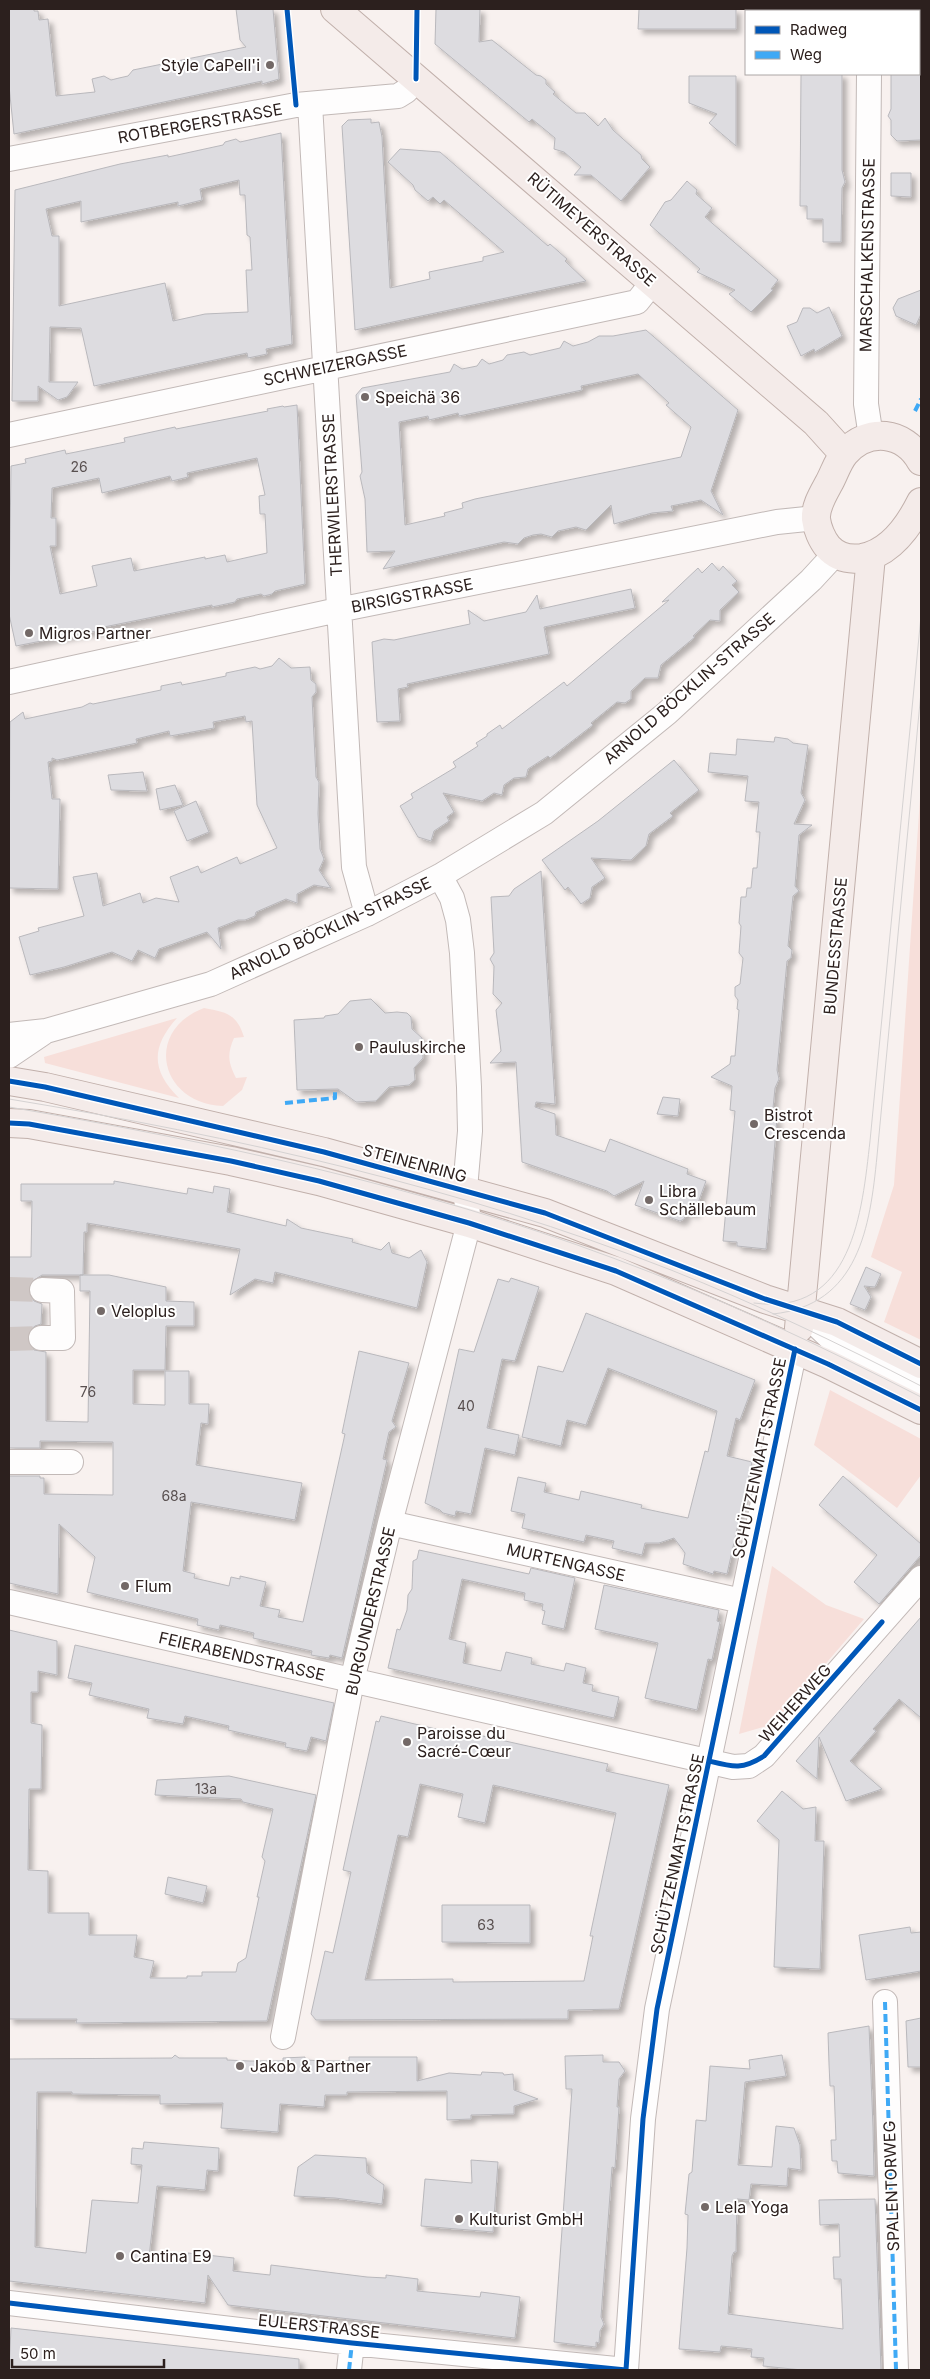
<svg xmlns="http://www.w3.org/2000/svg" width="930" height="2379" viewBox="0 0 930 2379" font-family="Inter,sans-serif">
<defs>
<filter id="shadow"><feDropShadow dx="4.5" dy="4.5" stdDeviation="2.5" flood-color="#0004"/></filter>
</defs>
<rect width="100%" height="100%" fill="#f8f1ef"/>
<!-- green -->
<path fill="#f7dfda" d="M921,783V1340L884,1322L902,1272L871,1257L894,1185Z
M204,1008C226,1012 237,1014 244,1037L234,1038C227,1054 228,1062 236,1078L247,1077L242,1090L223,1106C160,1104 143,1031 204,1008Z
M177,1018C150,1048 152,1071 179,1098L45,1063L44,1057Z
M830,1390L921,1439V1475L897,1508L814,1445Z
M772,1566L826,1605L864,1619L774,1724L739,1734Z"/>
<!-- building -->
<path fill="#dddce0" stroke="#b9b8bc" fill-rule="evenodd" filter="url(#shadow)" d="M9,9H34V11H38L39,20L48,19L56,96L95,92L92,79L104,76L111,80L119,78L128,76L133,70L246,47L240,40L236,9H273L279,79L262,84V81L14,134L9,86Z
M436,9H480L479,42L492,40L536,75L541,76L546,80V84L555,92L553,94L576,113H585L598,126L605,118L613,130L641,155L642,159L650,167L621,201L591,175H574L581,167L564,152L554,149L555,138L532,119L529,122L435,44Z
M639,9H736V29H638Z
M801,74H842V170L845,182L842,188L841,242H823V219H807V206H800Z
M891,74H921V140L897,141L891,135V120L888,116L891,109Z
M689,76H736V146L709,123L717,114L689,103Z
M371,119V123L379,122L382,137L390,288L430,279L429,272L483,261V257L504,252L444,200L440,204L433,197L428,201L415,190L413,185L388,162L400,149L440,152L548,246L550,244L567,259L565,261L586,281L355,330L342,126L348,120Z
M281,133L292,344L266,349L267,354L248,358L247,353L94,386L81,328L50,327L49,382H78L67,397L58,400L38,386V401H12L15,190L120,164L168,155V157L223,145L225,142L236,139L240,142ZM239,180L240,195H245L247,235L250,237L252,270H246L248,312L205,314L173,321L165,283L59,306V236H52L46,209L81,201V222L178,202V206L202,200L200,189Z
M891,173H911V197L891,196Z
M687,181L697,190L696,194L712,208L705,217L778,280L771,289L773,290L751,312L729,294L735,290L697,272L700,269L650,225L665,202L671,200Z
M921,290V314L916,325L896,316L893,308L898,299Z
M829,307L842,336L815,352L814,349L801,356L787,326L797,322L803,308H810L817,313Z
M646,330L738,410L711,491L723,515L701,500L671,506L673,511L652,513L614,524L611,505L586,530L576,527L558,531L552,537L541,534L533,535L524,538L518,544L504,542L383,569L395,551L367,552L365,499L360,476L362,472L356,395L362,388L450,372L454,364L462,369L477,366L482,359L489,364L503,360L507,355L524,352L530,355L560,348L564,341L573,346L588,342L599,336H613ZM638,374L669,403L666,405L691,427L681,457L475,499L462,503L463,508L444,513L445,516L405,525L399,422L428,416L429,420L458,413L459,416L582,390L581,386Z
M297,405L305,584L275,591L272,594L264,596L261,594L237,599L235,602L212,607V605L104,627V630L77,634L16,646L9,614L11,466L26,463L25,459L65,450L66,454L125,442L124,438L175,427L176,429L268,411L267,409L283,406L284,407ZM257,458L265,495L259,496L260,514H265L267,553L227,562L225,555L205,559V557L134,571L131,558L92,566L97,586L60,594L50,546H56V518H51L52,488L99,478L102,493L170,476L172,481L188,477L187,473Z
M712,563L719,571L723,566L737,581L732,585L739,592L720,610V621L710,620L693,636L695,637L661,665L658,678H645L631,691V699L625,703L617,702L591,723L593,725L550,758L548,756L528,769L526,777L514,778L504,785L502,795L494,793L482,801L443,793L454,812L447,817L449,821L434,831L431,841L418,837L400,806L413,798L411,794L456,767L453,762L478,746L476,743L487,736V734L500,725L502,729L564,682L567,686L669,600L662,602L698,568L702,573Z
M631,589L635,608L544,627L549,654L407,684L408,687L398,689L400,721L377,722L372,642L384,639L394,640L470,624L468,610L484,621L526,612L537,595L540,609Z
M279,658L291,668L310,667L311,680L316,684V692L312,697L316,777L319,782L318,814L320,849L324,859L319,870L331,888L314,885L297,894V903L286,899L256,912L255,916L245,920H238L218,928L221,949L207,932L159,949L155,958L138,950L132,961L112,952L64,967L30,975L19,937L39,931L38,928L84,916L73,877L97,873L103,906L140,893L143,903L156,898L179,902L170,877L198,866L201,873L237,857L240,864L277,848L257,805L252,721L246,722L245,716L213,722L214,728L170,736L169,731L136,739L137,743L57,760L52,758V761L48,762L52,799H60L58,889L9,888L10,722L23,712L25,719L82,707L90,703L93,704L161,690V686L181,682L182,685L226,676V673L255,667L260,669L272,666Z
M775,737L788,739L793,743L808,745L801,793L805,800L794,824L812,825L799,835L795,886L799,891L793,896L788,946L792,950L791,958L787,961L777,1070L779,1079L775,1088L772,1118H777L766,1249L737,1246V1242L723,1241L735,1111L730,1110L732,1086L711,1077L730,1064L731,1056H735L739,1010L737,1009L738,1000L735,996V987L740,984L743,958L739,953L741,926L739,923L741,897H746L747,888H751L753,868H757L760,832H756L759,802L745,801L748,776L708,772L710,753L736,755L737,739L774,742Z
M674,760L699,790L670,813L673,816L649,834L646,846L631,860L591,858L605,878L592,887L590,898L581,904L568,887L565,890L542,860L598,821Z
M143,772L147,791L111,790L108,775Z
M175,785L183,805L160,810L156,789Z
M196,801L209,832L187,841L174,811Z
M541,871L555,1104L536,1102L535,1107L555,1114L556,1135L605,1152L610,1139L688,1169L687,1174L706,1181L694,1214L687,1211L684,1219L680,1221L635,1205L644,1181L614,1196L607,1191L522,1162L516,1062L490,1063L501,1051L496,1010L502,1003L493,994L494,966L490,959L494,953L491,897L509,896L514,889Z
M371,999L385,1013L397,1012L407,1013L411,1017L412,1029L422,1038L423,1058L414,1068L415,1080L409,1085L389,1087L376,1101L356,1102L338,1089L297,1090L294,1020L324,1018L325,1016L338,1014L350,1001Z
M663,1097L680,1099L678,1116L657,1114Z
M114,1181L187,1194L188,1188L213,1193L214,1186L230,1189L227,1212L286,1226L287,1219L301,1228L353,1239L352,1242L381,1250L389,1242L392,1253L409,1258L421,1250L427,1262L417,1308L275,1272L273,1283L255,1279L230,1295L240,1249L87,1223V1232H84L83,1275H109L166,1287V1301L194,1302V1326H166L165,1370H133V1404L165,1405V1371H189V1404H209L208,1424L201,1423L196,1465L302,1483L295,1520L191,1502L183,1571L195,1574L194,1578L229,1586L231,1577L240,1579V1576L266,1582L260,1606L280,1610L278,1617L303,1622L345,1434L342,1433L359,1351L409,1363L392,1421L396,1427L389,1432L383,1459L387,1460L342,1658L330,1655L329,1658L311,1655L312,1651L253,1638L254,1633L220,1625L219,1630L197,1625L198,1619L87,1592L95,1557L59,1524L58,1594L9,1583V1476H40V1478H44V1494L113,1495V1442L40,1441V1448H9V1257H31L32,1201H21V1184H114ZM42,1275H83H80V1291H90L88,1422L46,1421V1352L34,1350L27,1338L29,1331L35,1326L41,1324L42,1304L34,1301L28,1290L31,1282Z
M866,1267L881,1274L875,1287L864,1286L871,1297L865,1310L850,1304Z
M511,1278L539,1287L515,1361L502,1359L487,1428L519,1435L515,1455L485,1448L471,1514L456,1511L455,1516L443,1513L440,1510L425,1503L459,1349L474,1352L498,1279L509,1282Z
M586,1313L755,1380L740,1420L736,1418L727,1456L752,1462L727,1574L714,1571L713,1574L683,1564L685,1553L674,1538L659,1543H645L642,1555L612,1548L614,1541L586,1535L584,1542L522,1528L525,1514L511,1511L518,1477L546,1483L544,1492L579,1500L581,1491L642,1505L641,1508L688,1518L705,1451L708,1452L717,1411L608,1368L586,1425L567,1420L561,1446L522,1437L538,1366L563,1372Z
M843,1476L921,1544V1555L879,1604L854,1582L877,1555L819,1505Z
M419,1550L529,1574L531,1568L575,1578L564,1629L542,1624L545,1611L542,1610L543,1604L524,1600L525,1593L462,1579L449,1639L466,1643L463,1663L501,1671L506,1652L532,1658L531,1664L564,1671L566,1663L586,1668L583,1683L593,1685L592,1691L619,1697L614,1718L388,1668L397,1629L400,1630L407,1610L408,1595L412,1589L413,1561L417,1559Z
M604,1585L719,1610L717,1621L720,1622L712,1660L708,1659L697,1710L645,1698L658,1643L595,1629Z
M921,1617V1718L899,1699L873,1729L876,1731L850,1761L882,1789L846,1801L819,1737L817,1779L796,1761Z
M9,1630L57,1641V1675L38,1671V1692H31V1723L42,1725L41,1789H29L28,1870L48,1871V1913H89V1935H137L134,1957L154,1961L150,1978H187V1976H202V1972H236L238,1963L246,1958L259,1897H257L265,1861L262,1857L273,1809L243,1802L241,1799L155,1795L157,1780L229,1776L316,1795L267,2021L76,2023L77,2019H9Z
M75,1645L334,1703L326,1741L311,1737L307,1751L285,1747L286,1743L228,1730L229,1726L185,1716L183,1724L147,1718L149,1709L89,1695L92,1683L68,1678Z
M381,1716L474,1738V1734L608,1764L606,1771L669,1785L619,2009L568,2010V2019L316,2020L311,2014L325,1951L333,1953L351,1872L343,1870L376,1721L379,1722ZM420,1784L463,1794L458,1817L485,1823L493,1785L616,1813L590,1936H593L584,1981L453,1982V1979L365,1980L398,1835L408,1837Z
M782,1791L803,1809L816,1807L815,1841H824L820,1969L774,1967L779,1840L757,1821Z
M168,1877L207,1886L203,1903L165,1894Z
M442,1905H530V1943L442,1942Z
M910,1927L911,1933L921,1932V1971L866,1980L859,1935Z
M921,2018V2067H908L906,2021Z
M869,2026L873,2127L874,2176L838,2173L837,2161H832L831,2140H836L834,2086H830L829,2064L828,2033Z
M175,2055L179,2058H227V2060L250,2061H283V2058L305,2057V2060L327,2061H349V2057H417V2081L449,2073L481,2075L482,2072L503,2073L504,2075L513,2074L514,2090L538,2099L514,2106V2114L471,2115V2119L447,2120V2091L347,2092V2095H325L324,2107L280,2104L278,2132L221,2128L223,2103L160,2104V2095L72,2094V2092H37L35,2247L86,2253L92,2200L138,2203L142,2165L131,2164L132,2148L143,2149L144,2142L219,2148L218,2171L207,2170L205,2190L157,2186L149,2257L187,2262L188,2253L234,2258L233,2271L270,2275L271,2265L367,2277L386,2278V2275L418,2279L417,2291L480,2297L481,2292L520,2297L515,2338L228,2305L208,2275L205,2303L9,2281V2059L172,2058Z
M603,2055V2062H619L625,2071L619,2079L617,2107H619L617,2137L615,2168L612,2167L601,2317L604,2324L600,2331L599,2343L596,2342V2347L554,2342L572,2089H566L565,2056Z
M782,2055L786,2076L745,2082L738,2165L772,2167L776,2126L794,2128L800,2145L801,2170L788,2168L787,2186L751,2184L749,2200L737,2199L736,2252H734L732,2256L728,2314L843,2329L841,2279H834L833,2257H840L839,2224L820,2225L819,2200L875,2199L881,2370H802L763,2366L764,2358L751,2357L752,2349L721,2346L720,2352L679,2349L687,2248L688,2215L685,2214L689,2174L692,2172L696,2120L706,2121L710,2066L750,2069L749,2060Z
M315,2155L366,2158L367,2173L384,2185L382,2204L335,2198L294,2196L298,2167Z
M471,2160L498,2162L493,2232L421,2226L425,2179L472,2183Z
M11,2328L299,2359V2370H9Z"/>
<g fill="none" stroke-linecap="round" stroke-linejoin="round">
<!-- minor-tunnel -->
<path stroke="#cfc7c5" stroke-width="24" stroke-dasharray="24 12" stroke-linecap="butt" d="M9,1289L42,1290
M9,1339L41,1338"/>
<defs>
<path id="minor" d="M870,11V9
M869,74L866,404L871,437
M310,104L354,867L367,914
M9,159L296,105L398,96L406,91L416,79
M9,435L637,302L653,282
M9,682L338,610L777,522L816,518
M9,1035L46,1031L211,984L367,914L440,876L544,813L667,713L811,580L835,554
M9,1056L43,1033
M802,1311L840,1347L921,1389
M41,1338H63L62,1291L42,1290
M9,1462H71
M390,1523L742,1601
M9,1602L733,1767L749,1766L764,1756L921,1578
M885,2002L896,2370
M283,2037L352,1681L390,1523L469,1223L465,1189L470,1131L469,1087L462,953L458,920L452,898L440,876
M9,2303L352,2343L626,2370L643,2119L657,2009L795,1349
M349,2370L352,2343"/>
<path id="major" d="M335,9L816,423L844,454
M921,461C904,431 868,427 845,453C838,461 834,474 829,483C823,494 815,507 816,519C817,528 822,540 828,547C837,557 849,560 862,558C890,553 909,526 921,502
M9,1081L45,1087L324,1152L545,1213L765,1299L837,1322L921,1364
M9,1123L29,1124L231,1161L319,1181L469,1223L616,1271L828,1364L921,1410
M799,1328L871,556"/>
</defs>
<!-- minor casing -->
<use href="#minor" stroke="#c2b9b7" stroke-width="26"/>
<!-- major casing -->
<use href="#major" stroke="#c1b0ab" stroke-width="30"/>
<!-- minor -->
<use href="#minor" stroke="#fefdfd" stroke-width="24"/>
<!-- major -->
<use href="#major" stroke="#f4ebe9" stroke-width="28"/>
<!-- tram -->
<path stroke="#d5d2d2" stroke-width="1" d="M9,1099C234,1136 459,1187 671,1270C757,1304 840,1344 921,1386
M9,1107C213,1142 418,1185 613,1258C719,1297 821,1346 921,1397
M754,1303C853,1317 862,1211 870,1141L921,616
M773,1314C859,1305 870,1227 877,1156L921,692"/>
<!-- quiet -->
<path stroke="#3fa9f5" stroke-width="4" stroke-dasharray="8 4" stroke-linecap="butt" d="M915,411L921,399
M285,1103L335,1098V1089
M885,2002L896,2370
M349,2370L352,2343"/>
<defs>
<path id="cycleway" d="M287,9L296,105
M416,79L417,9
M9,1081L45,1087L324,1152L545,1213L765,1299L837,1322L921,1364
M9,1123L29,1124L231,1161L319,1181L469,1223L616,1271L828,1364L921,1410
M709,1761C733,1767 742,1770 764,1756L882,1622
M9,2303L352,2343L626,2370L643,2119L657,2009L795,1349"/>
</defs>
<!-- cycleway casing -->
<use href="#cycleway" stroke="#fff" stroke-width="8"/>
<!-- cycleway -->
<use href="#cycleway" stroke="#0057b8" stroke-width="5"/>
</g>
<!-- markers -->
<g fill="#736967" stroke="#fff" stroke-width="2">
<circle cx="270" cy="65" r="5"/>
<circle cx="365" cy="397" r="5"/>
<circle cx="29" cy="633" r="5"/>
<circle cx="359" cy="1047" r="5"/>
<circle cx="754" cy="1124" r="5"/>
<circle cx="649" cy="1200" r="5"/>
<circle cx="101" cy="1311" r="5"/>
<circle cx="125" cy="1586" r="5"/>
<circle cx="407" cy="1742" r="5"/>
<circle cx="240" cy="2066" r="5"/>
<circle cx="705" cy="2207" r="5"/>
<circle cx="459" cy="2219" r="5"/>
<circle cx="120" cy="2256" r="5"/>
</g>
<g text-anchor="middle" dominant-baseline="central" stroke-width="4" stroke-linejoin="round" paint-order="stroke">
<!-- number labels -->
<g font-size="14" fill="#595050">
<text x="79" y="466">26</text>
<text x="88" y="1391">76</text>
<text x="466" y="1405">40</text>
<text x="174" y="1495">68a</text>
<text x="206" y="1788">13a</text>
<text x="486" y="1924">63</text>
</g>
<!-- poi labels -->
<g font-size="16" fill="#2c201e" stroke="#fff" text-anchor="start">
<text x="260" y="65" text-anchor="end">Style CaPell'i</text>
<text x="375" y="397">Speichä 36</text>
<text x="39" y="633">Migros Partner</text>
<text x="369" y="1047">Pauluskirche</text>
<text x="764" y="1115">Bistrot<tspan x="764" dy="18">Crescenda</tspan></text>
<text x="659" y="1191">Libra<tspan x="659" dy="18">Schällebaum</tspan></text>
<text x="111" y="1311">Veloplus</text>
<text x="135" y="1586">Flum</text>
<text x="417" y="1733">Paroisse du<tspan x="417" dy="18">Sacré-Cœur</tspan></text>
<text x="250" y="2066">Jakob &amp; Partner</text>
<text x="715" y="2207">Lela Yoga</text>
<text x="469" y="2219">Kulturist GmbH</text>
<text x="130" y="2256">Cantina E9</text>
</g>
<!-- street labels -->
<g font-size="16" fill="#2c201e" stroke="#fff">
<text transform="translate(200 123) rotate(-10)">ROTBERGERSTRASSE</text>
<text transform="translate(592 229) rotate(41)">RÜTIMEYERSTRASSE</text>
<text transform="translate(867 255) rotate(-89)">MARSCHALKENSTRASSE</text>
<text transform="translate(335 365) rotate(-12)">SCHWEIZERGASSE</text>
<text transform="translate(332 495) rotate(-93)">THERWILERSTRASSE</text>
<text transform="translate(412 595) rotate(-11)">BIRSIGSTRASSE</text>
<text transform="translate(689 688) rotate(-41)">ARNOLD BÖCKLIN-STRASSE</text>
<text transform="translate(330 928) rotate(-25)">ARNOLD BÖCKLIN-STRASSE</text>
<text transform="translate(835 946) rotate(-85)">BUNDESSTRASSE</text>
<text transform="translate(415 1163) rotate(15)">STEINENRING</text>
<text transform="translate(759 1458) rotate(-78)">SCHÜTZENMATTSTRASSE</text>
<text transform="translate(566 1562) rotate(13)">MURTENGASSE</text>
<text transform="translate(370 1611) rotate(-77)">BURGUNDERSTRASSE</text>
<text transform="translate(242 1656) rotate(13)">FEIERABENDSTRASSE</text>
<text transform="translate(795 1703) rotate(-48)">WEIHERWEG</text>
<text transform="translate(677 1854) rotate(-78)">SCHÜTZENMATTSTRASSE</text>
<text transform="translate(891 2186) rotate(-92)">SPALENTORWEG</text>
<text transform="translate(319 2326) rotate(6)">EULERSTRASSE</text>
</g>
</g>
<!-- border -->
<rect width="930" height="2379" fill="none" stroke="#2c201e" stroke-width="20"/>
<!-- legend -->
<rect x="745" y="10" width="175" height="65" fill="#ffffff" stroke="#aba6a5"/>
<rect x="755" y="26" width="25" height="8" fill="#0057b8" stroke="#aba6a5"/>
<text x="790" y="35" font-size="15" fill="#2c201e">Radweg</text>
<rect x="755" y="51" width="25" height="8" fill="#3fa9f5" stroke="#aba6a5"/>
<text x="790" y="60" font-size="15" fill="#2c201e">Weg</text>
<!-- scale -->
<path d="M12 2359v8h152v-8" fill="none" stroke="#2c201e" stroke-width="2.5"/>
<text x="20" y="2359" font-size="15" fill="#2c201e" stroke="#ffffff" stroke-width="4" paint-order="stroke">50 m</text>
</svg>
